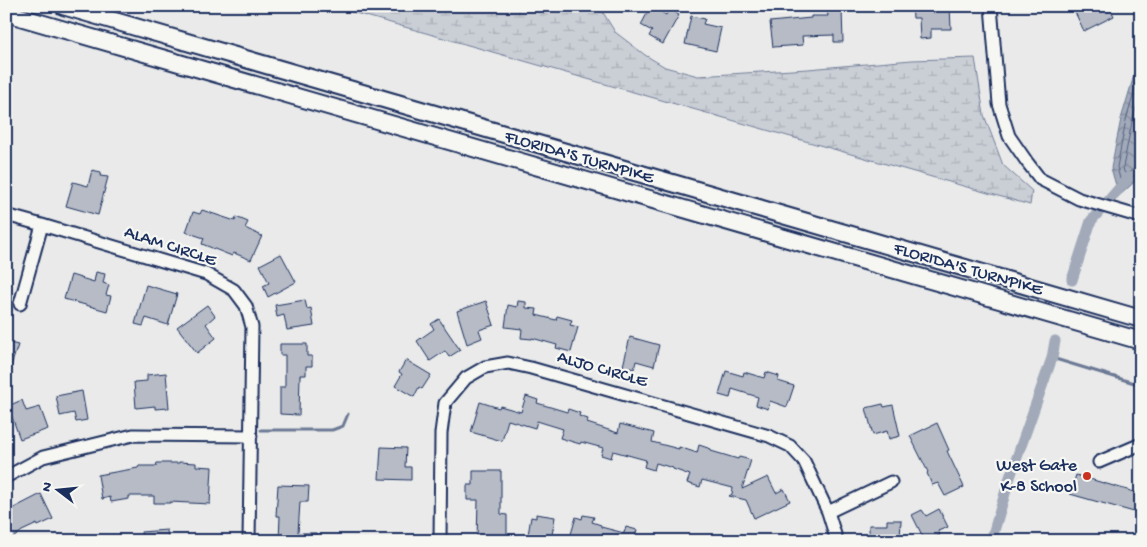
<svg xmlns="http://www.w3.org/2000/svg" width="1147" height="547" viewBox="0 0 1147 547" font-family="'Gochi Hand',sans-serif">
<defs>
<pattern id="wetland-marsh" width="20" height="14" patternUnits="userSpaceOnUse" patternTransform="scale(1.25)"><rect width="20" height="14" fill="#caced5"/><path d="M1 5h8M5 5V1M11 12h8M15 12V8" fill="none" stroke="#adb1b9"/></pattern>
<pattern id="water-waves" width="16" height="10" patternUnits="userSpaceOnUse" patternTransform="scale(1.25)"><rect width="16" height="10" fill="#a2aaba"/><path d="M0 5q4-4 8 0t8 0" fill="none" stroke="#838b9a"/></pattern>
</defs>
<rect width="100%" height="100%" fill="#e9eae9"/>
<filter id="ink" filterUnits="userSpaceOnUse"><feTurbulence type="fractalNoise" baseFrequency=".02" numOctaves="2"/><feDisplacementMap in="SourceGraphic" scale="10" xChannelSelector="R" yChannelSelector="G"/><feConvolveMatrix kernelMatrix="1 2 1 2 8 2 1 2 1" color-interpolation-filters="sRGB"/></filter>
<g filter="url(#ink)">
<!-- wetland -->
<path fill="url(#wetland-marsh)" stroke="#727e9a" d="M371,6H599L615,32L645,55L665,67L698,76L808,69L912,60L975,58L984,115L1003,165L1032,191L1030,205L345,10Z"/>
<!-- water -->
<path fill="url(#water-waves)" stroke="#6c7995" d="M1141,52V176L1119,196L1111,168L1121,119Z"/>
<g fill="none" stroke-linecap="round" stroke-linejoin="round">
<!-- shore -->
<path stroke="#516083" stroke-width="1" d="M1141,70L1126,120L1117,167L1121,183L1123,185L1125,184L1136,174H1141
M1141,92L1132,122L1123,167L1124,172L1127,174L1135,168L1141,167"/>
<!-- stream -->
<path stroke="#6c7995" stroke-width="3" d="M1052,358L1141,385
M261,430H332L343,426L348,414"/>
<!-- canal -->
<path stroke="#a2aaba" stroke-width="11" d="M1072,280L1091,221L1128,178
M991,541L1009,480L1052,358L1055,341"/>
</g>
<!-- building -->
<path fill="#b6bbc6" stroke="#1b2f5e" d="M651,6L666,15L669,9L679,15L663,44L649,36L652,31L641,25Z
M912,6H950L951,29H931V38L920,39L919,18H913Z
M1072,6H1109L1114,16L1084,31Z
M827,10H842L843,42H834V35L802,36L803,45L773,47L770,22L811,18V16H828Z
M691,16L705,19L703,24L721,28L716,51L685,44Z
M92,170L101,172L100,176L108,177L98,215L66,206L73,182L88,186Z
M202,210L235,221L236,217L248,222L245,228L262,236L251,260L234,253L232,256L202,244L204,238L186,232L193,212L200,214Z
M281,254L296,282L268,297L263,286L269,283L260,265Z
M96,272L105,274L103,283L109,285L106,295L111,296L107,311L64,299L71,275L94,282Z
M146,285L177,294L168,325L146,318L143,326L135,324Z
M305,300L307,309L311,308L314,326L287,330L284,315L277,317L275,305Z
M486,301L494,325L479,330L482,338L467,344L457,311Z
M518,301L526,302V308L537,309L536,315L556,320L557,316L572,320L570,325L578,327L571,352L556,348L557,345L532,338V339L521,338L522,329L505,327L508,305L517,307Z
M207,305L215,316L206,324L216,338L197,353L177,327Z
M439,319L460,350L449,357L445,351L430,361L417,341L434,329L431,324Z
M630,337L659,345L654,366L636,361L634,369L623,366Z
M6,342L18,345L8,375H6Z
M280,344H307V356H312V366H306V375H300L299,415L280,414V387H285V355H280Z
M406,360L431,375L422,389L419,387L414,397L395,386L402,374L399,372Z
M726,371L743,376L744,372L764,378L766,372L779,376L778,381L794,386L787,407L770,401L768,409L756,405L758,397L732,389L730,398L719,395Z
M166,373L169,408L155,409V406L136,408L134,382L147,381V375Z
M82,391L87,420L76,422L74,413L60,416L56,396Z
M526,396L538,400L537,403L567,412L568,409L580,413L579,416L588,419L587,423L618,433L620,424L654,433L652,442L679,449V447L697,453L699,445L711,449V451L738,459L739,457L751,460L742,489L768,477L776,493L784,489L790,501L754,518L746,500L729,496L732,494L733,488L702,480L700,487L687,483L690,475L673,469V468L656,463L654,470L644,467L646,460L613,451L611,458L601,455L603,448L581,442L580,444L560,438L563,429L537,421L535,428L508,420L502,441L471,432L480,402L499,408L500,406L521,412Z
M22,400L26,411L40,407L48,429L20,439L8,406Z
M883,404L884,407L893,405L900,436L889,439L887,431L873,435L866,408Z
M937,423L949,450L947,451L964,487L945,496L938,483L932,485L927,473L928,472L910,436Z
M381,447L406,448L405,467H411V480L379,479Z
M179,462L196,463V466L212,467L210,504L170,502V503H154V496H129V499L111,502L110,497L102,499L98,475L138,468L139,466H156L157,463H179Z
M473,471H501V514L507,515V541H477L478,500H467V485H473Z
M1076,475L1141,494V514L1070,494Z
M278,485L309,486L308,502H300L298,533H316V541H279L280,516H276Z
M41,494L53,519L38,526L37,524L22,531L9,541H6V512Z
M939,509L948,527L938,531L940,535L928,541H925L912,515L922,510L926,516Z
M536,514L555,517L551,541H540L541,537L528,535L531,517L536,518Z
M583,515L594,517L592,522L601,525V527L624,533L626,527L637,530L635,536L642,538L641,541H569L576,517L582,519Z
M887,520H901L900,541H869V525H887Z
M167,530L168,541H142L141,532Z"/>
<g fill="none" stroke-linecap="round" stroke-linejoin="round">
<defs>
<path id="minor" d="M991,6L999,104L1009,136L1027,162L1040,179L1079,199L1141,217
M6,215L42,225L206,274L234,290L246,306L252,327L249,541
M20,304L42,225
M1099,462L1141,444
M6,477L43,457L133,435L251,436
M828,512L891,482
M440,541L441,433L445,403L466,378L485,367L508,363L531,368L769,436L790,446L804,461L828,512L837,541"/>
<path id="highway" d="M63,6L1141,319
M6,13L1141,341"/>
</defs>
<!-- minor casing -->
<use href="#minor" stroke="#1b2f5e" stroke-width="15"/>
<!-- highway casing -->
<use href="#highway" stroke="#1b2f5e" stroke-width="20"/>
<!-- minor -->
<use href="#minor" stroke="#f6f6f2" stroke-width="11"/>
<!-- highway -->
<use href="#highway" stroke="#f6f6f2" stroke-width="16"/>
</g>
</g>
<!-- markers -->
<circle fill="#c8321e" stroke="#f6f6f2" stroke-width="2" cx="1087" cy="476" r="5"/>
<g text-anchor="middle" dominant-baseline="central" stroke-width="4.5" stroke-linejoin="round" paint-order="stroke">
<!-- street labels -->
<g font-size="18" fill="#1b2f5e" stroke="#f6f6f2">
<text transform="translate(579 158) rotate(16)">FLORIDA'S TURNPIKE</text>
<text transform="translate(170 247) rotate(18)">ALAM CIRCLE</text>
<text transform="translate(968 270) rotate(16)">FLORIDA'S TURNPIKE</text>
<text transform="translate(602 370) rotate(16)">ALJO CIRCLE</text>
</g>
<!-- poi labels -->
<g font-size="18" fill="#1b2f5e" stroke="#f6f6f2" text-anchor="end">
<text x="1077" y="466">West Gate<tspan x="1077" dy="21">K-8 School</tspan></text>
</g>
</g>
<!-- margin -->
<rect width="1147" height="547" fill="none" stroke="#f6f6f2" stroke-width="25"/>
<rect x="12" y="12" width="1122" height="522" fill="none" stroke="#1b2f5e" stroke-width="2" filter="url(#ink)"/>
<!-- north arrow -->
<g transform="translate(58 490) rotate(286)" stroke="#f6f6f2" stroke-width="4" paint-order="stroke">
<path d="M0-4L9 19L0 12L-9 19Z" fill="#1b2f5e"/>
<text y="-8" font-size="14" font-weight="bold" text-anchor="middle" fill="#1b2f5e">N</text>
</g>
</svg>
